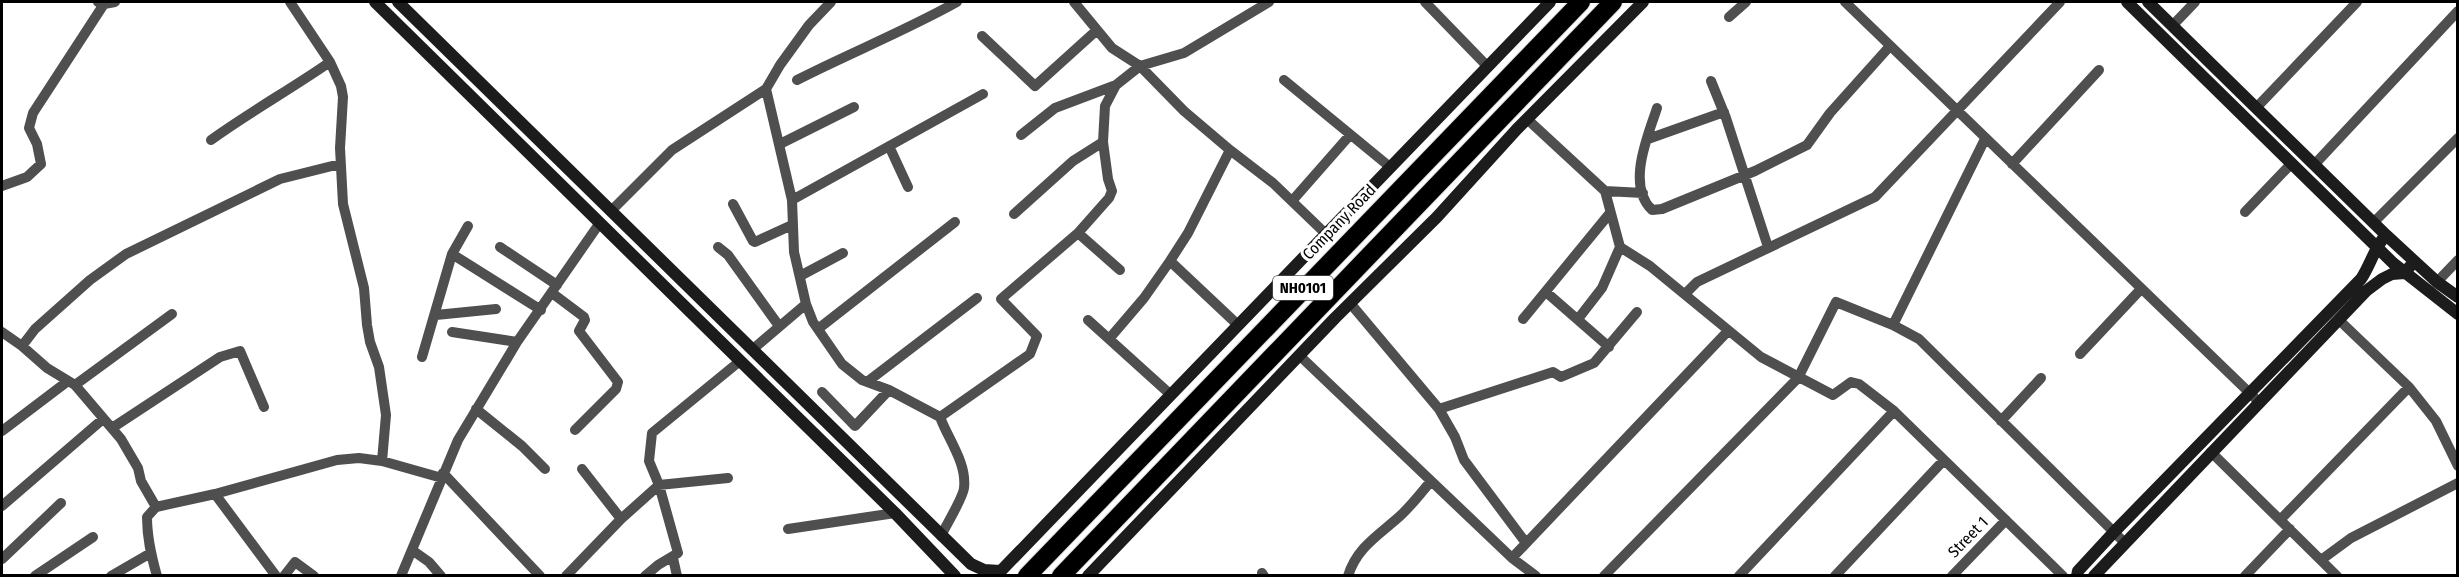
<svg xmlns="http://www.w3.org/2000/svg" width="2459" height="577" viewBox="0 0 2459 577" font-family="'Fira Sans Condensed',sans-serif">
<rect width="100%" height="100%" fill="#fff"/>
<g fill="none" stroke-linecap="round" stroke-linejoin="round">
<defs>
<path id="highway" d="M1027,576L1581,2
M1061,576L1613,2"/>
</defs>
<!-- highway casing -->
<use href="#highway" stroke="#dbdbdb" stroke-width="20"/>
<!-- street -->
<path stroke="#4f4f4f" stroke-width="10" d="M98,2L104,4L115,2
M290,2L330,62L341,86L343,97L340,148L343,204L364,288L367,325L370,342L379,367L386,415L382,461
M1074,2L1112,48L1140,66L1184,111L1230,150L1273,183L1326,234
M1425,2L1487,66
M1845,2L2259,402
M1729,17L1746,2
M2173,25L2195,2
M982,36L1035,86L1097,30
M797,80C850,53 905,31 957,2
M1284,80L1390,167
M1711,81L1726,118L1768,247
M766,89L792,200L794,252L806,304L813,322L842,364L862,380L889,390L940,417C948,439 967,463 964,488C963,498 946,525 941,536
M1657,108C1648,136 1626,185 1652,210L1662,209L1755,171L1807,145L1830,113L1890,46
M2256,108L2357,2
M1527,119L1605,191L1620,247L1650,266L1761,357L1833,395L1851,382L1859,384L1894,411L2063,576
M1021,135L1055,108L1116,85
M1648,139L1724,112
M211,140C250,112 291,89 330,62
M780,144L854,107
M889,146L908,187
M1230,150L1188,233L1170,261L1238,325
M2012,164L2099,70
M2314,165L2458,11
M2,186L27,177L41,164L37,144L29,128L33,113L104,4
M1605,191L1643,193
M792,200L983,94
M1292,201L1350,135
M733,204L753,241L755,242L792,225
M611,211L672,150L766,89L780,65L809,25L831,2
M2245,212L2291,164
M1014,214L1073,161L1103,142
M2373,223L2458,138
M1078,233L1120,270
M500,247L557,285
M718,247L728,255L779,326
M452,254L541,310
M800,276L843,253
M2437,282L2458,260
M1546,292L1609,347
M552,293L584,317L585,320L579,331L618,382L616,389L575,430
M1685,294L1697,282L1875,197L2060,2
M1350,303L1439,409L1455,437L1464,460L1526,543
M436,315L496,309
M1523,319L1610,213
M1578,319L1602,288L1620,247
M1088,320L1171,395
M2339,320L2409,387L2436,421L2458,466
M1893,325L1985,139
M818,329L955,222
M2,332L22,346L47,368L75,385L121,439L138,468L141,481L156,507
M452,332L517,342
M1109,339L1144,298L1170,261
M22,346L35,329L90,280L126,254L280,179L340,164
M753,349L806,304
M2080,354L2141,289
M1300,356L1512,558L1536,576
M422,357L452,254L468,226
M867,382L977,298
M75,385L172,314
M822,392L855,426L889,390
M476,409L522,446L545,469
M1439,409L1553,372L1561,377L1594,363L1637,312
M940,417L1030,354L1037,336L1001,299L1078,233L1109,198L1112,191L1108,179L1103,142L1105,106L1116,85L1140,66L1184,53L1269,2
M2001,421L2041,378
M112,428L220,357L240,351L264,407
M2,431L68,381
M2211,452L2337,576
M582,469L621,519
M443,473L540,576
M215,494L276,576
M2,506L103,419
M2280,520L2409,387
M788,529L895,513
M412,550L429,562L441,576
M673,558L677,576
M1512,558L1728,331
M2,559L61,503
M2321,560L2351,538L2458,483
M1262,573L1264,576
M35,576L93,537
M111,576L149,554
M157,576C151,555 147,538 147,517L156,507L215,494L337,460L359,458L382,461L442,478
M284,576L295,562L314,576
M401,576L458,440L517,342L599,224
M566,576L621,519L659,485L728,478
M645,576L658,565L678,553L659,485L649,461L652,433L740,361
M1348,576C1357,547 1379,535 1400,516C1411,506 1421,493 1431,481
M1604,576L1798,378L1836,302L1893,325L1919,339L2125,543
M1739,576L1894,411
M1835,576L1944,460
M1952,576L2006,520
M2245,576L2290,529"/>
<!-- secondary -->
<path stroke="#1c1c1c" stroke-width="12" d="M375,2L895,513L955,576
M398,2L971,564L984,570L1000,571
M2127,2L2393,263L2458,314
M2148,2L2386,235L2437,282L2458,297
M996,576L1550,2
M1088,576L1335,318L1437,217L1517,129L1643,2
M2077,576L2078,571L2114,532L2361,279C2371,264 2374,248 2386,235
M2094,576L2366,291L2382,279L2392,274L2404,273L2414,262"/>
<!-- highway -->
<use href="#highway" stroke="#000" stroke-width="18"/>
</g>
<g text-anchor="middle" dominant-baseline="central" stroke-width="6" stroke-linejoin="round" paint-order="stroke">
<!-- shield labels -->
<rect fill="#fff" stroke="#4c4c4c" stroke-width="1.5" x="1273" y="276" width="60" height="24" rx="4.5"/>
<g font-size="15" font-weight="bold" fill="#000">
<text x="1303" y="288">NH0101</text>
</g>
<!-- street labels -->
<g font-size="16" fill="#000" stroke="#fff">
<text transform="translate(1339 222) rotate(-46)">Company Road</text>
<text transform="translate(1968 537) rotate(-46)">Street 1</text>
</g>
</g>
<!-- border -->
<rect width="2459" height="577" fill="none" stroke="#000000" stroke-width="6"/>
</svg>
